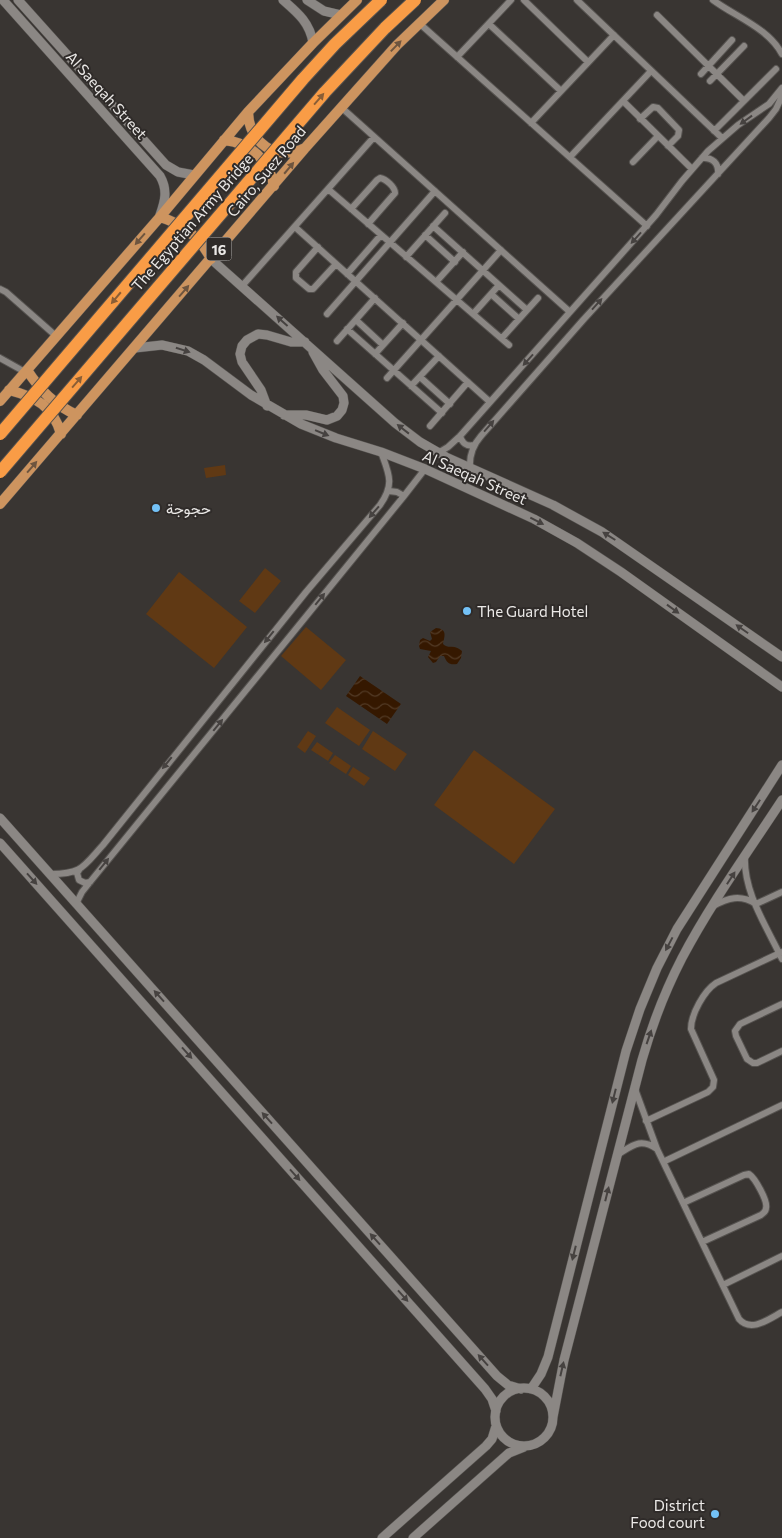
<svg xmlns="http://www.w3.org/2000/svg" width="782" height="1538" viewBox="0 0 782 1538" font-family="Commissioner,Vazirmatn,sans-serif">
<defs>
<pattern id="water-waves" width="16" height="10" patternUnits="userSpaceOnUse" patternTransform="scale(1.25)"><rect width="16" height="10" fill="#351800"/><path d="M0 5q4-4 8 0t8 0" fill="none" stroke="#523a25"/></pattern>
</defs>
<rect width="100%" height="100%" fill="#393532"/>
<!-- grass -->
<path fill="#603914" d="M225,465L226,475L206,478L204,468Z
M265,568L281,581L255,613L239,601Z
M179,572L247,627L214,668L146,614Z
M306,627L346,660L321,690L281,656Z
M337,707L370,730L359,746L325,723Z
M308,731L316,736L305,753L297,747Z
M373,731L407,754L395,771L362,749Z
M317,742L333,753L328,761L311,750Z
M474,750L555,809L514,864L434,805Z
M335,755L351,766L346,774L329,763Z
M353,767L370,778L364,786L348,775Z"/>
<!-- water -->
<path fill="url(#water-waves)" d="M436,628C447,629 445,635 443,644C449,650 453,643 462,651L461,658L457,664C449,665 447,663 444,656H440L436,662L433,663L428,657L431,651L420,649L419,646L420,640L423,638L430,641L432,639L430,632Z
M360,676L401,704L387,724L346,696Z"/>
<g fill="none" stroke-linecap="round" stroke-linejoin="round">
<defs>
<path id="minor" d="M524,0L588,62
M577,0L722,138
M713,0C736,17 768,28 782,54
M657,15L744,101
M419,23L647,226
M489,24L561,91
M457,57L511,0
M701,74L732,40
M710,81L744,46
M623,101L692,169
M342,108L570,312
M640,119L653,107L658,108L679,130L678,136L668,146
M531,123L614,35
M714,131L776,69
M570,157L651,71
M702,158C712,157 719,163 718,174
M633,162L658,136
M328,189L509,345
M351,209L377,180L380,178C386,179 395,187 395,193L368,224
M433,226L527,310
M295,227L490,402
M425,235L455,262
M318,247L296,272V278L309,289H313L336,264
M406,257L445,213
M347,274L381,235
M436,282L463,252
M242,286L374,137
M0,289L6,292L56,336
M491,294L519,319
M327,314L435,191
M473,314L499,285
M356,320L383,345
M347,329L442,413
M502,338L538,298
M337,341L375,298
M375,354L403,323
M0,358L25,372
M420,377L450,404
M387,378L501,250
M411,386L439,356
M430,426L468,382
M460,436C462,443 467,447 474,445
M438,453L448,447L460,436L656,215L682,181L708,151L738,125L769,104L782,88
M470,469C469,456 473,445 481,436L584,319L769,118L776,109L782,96
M389,491L397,492L404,496
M745,856C743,892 767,927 782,959
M79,870L77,873L79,880L85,883L90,882
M51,874C82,874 83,867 103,845L306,592L380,505C395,484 389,474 381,452
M76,904L82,892L90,882L404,496L425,469
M756,904L782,892
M713,906C728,898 740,894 756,904
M782,1004L740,1024L735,1031L736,1036L747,1059L753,1063H757L782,1051
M635,1089L657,1149L739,1319C751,1333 769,1319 782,1312
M646,1121L708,1092L713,1087L714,1080L691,1029C691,1014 704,991 716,983L782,952
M617,1155C632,1146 640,1137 657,1149
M665,1161L782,1105
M683,1203L744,1175L749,1174C755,1178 768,1201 766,1208C766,1212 764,1212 761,1215L702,1242
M723,1285L782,1256"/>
<path id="tertiary" d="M3,0L160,176C168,190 165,201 160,215
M18,0L166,165L178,172L194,175
M283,0C298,13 310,23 313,43
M307,0L324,11L341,15
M211,259L395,423L420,442L446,457L553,505L602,532L782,657
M135,348L162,345L188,351L204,360L251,395L301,424L336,438L381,452L425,469L534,519L577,543L621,572L782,687
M267,406L261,390L242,362L240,354L242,346L247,340L258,334L267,335L291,342H305
M284,415H306L327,420L337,416L342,410L344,403L343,396L323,370L313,352
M0,818L497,1376L508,1385L521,1389
M0,843L485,1389L492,1399L496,1411
M495 1417a29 29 0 1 1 58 0a29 29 0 1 1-58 0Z
M531,1389L541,1374L548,1357L626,1051L640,1009L657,968L677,929L782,765
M553,1417L564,1360L642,1060C652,1025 665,991 682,958C711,903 748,852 782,800
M382,1538L486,1446L492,1439L496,1426
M413,1538L501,1460L509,1453L524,1447"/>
<path id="primary" d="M248,112C249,143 276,162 305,148
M224,140C251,143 269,160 274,186
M160,217C183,224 200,237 211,259
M27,370C40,390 54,405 77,415
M9,390C36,397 53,406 61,434
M0,401L160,217L248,112L313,43L357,0
M0,504L306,147L397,45L444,0"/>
</defs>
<!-- minor casing -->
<use href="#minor" stroke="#55524f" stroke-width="8"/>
<!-- tertiary casing -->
<use href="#tertiary" stroke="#55524f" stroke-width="10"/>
<!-- primary casing -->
<use href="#primary" stroke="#55524f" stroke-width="11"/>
<!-- minor -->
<use href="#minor" stroke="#8b8784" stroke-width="6"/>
<!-- tertiary -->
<use href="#tertiary" stroke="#8b8784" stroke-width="9"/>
<!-- primary -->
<use href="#primary" stroke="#cd945f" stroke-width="10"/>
<defs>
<path id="motorway-bridge" d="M0,434L303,79L335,44L381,0
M0,472L325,92L385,28L415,0"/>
</defs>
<!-- motorway-bridge casing -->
<use href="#motorway-bridge" stroke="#55524f" stroke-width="14" stroke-linecap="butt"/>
<!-- motorway-bridge -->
<use href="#motorway-bridge" stroke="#f99c46" stroke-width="12"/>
</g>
<!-- one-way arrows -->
<defs><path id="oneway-solid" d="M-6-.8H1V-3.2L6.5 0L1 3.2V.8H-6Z" transform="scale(1.25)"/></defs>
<g fill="#6e553f">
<use href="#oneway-solid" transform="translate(396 46) rotate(-46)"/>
<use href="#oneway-solid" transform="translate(289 168) rotate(-50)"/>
<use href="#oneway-solid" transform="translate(140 239) rotate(131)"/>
<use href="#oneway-solid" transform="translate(184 291) rotate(-49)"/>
<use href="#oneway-solid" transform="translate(32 467) rotate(-49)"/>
</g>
<g fill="#8a5e36">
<use href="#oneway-solid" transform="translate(319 99) rotate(-49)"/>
<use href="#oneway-solid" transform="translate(116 298) rotate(130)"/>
<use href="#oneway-solid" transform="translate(77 382) rotate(-49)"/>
</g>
<g fill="#464240">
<use href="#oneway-solid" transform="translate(746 120) rotate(144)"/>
<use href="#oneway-solid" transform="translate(636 238) rotate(132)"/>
<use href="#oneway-solid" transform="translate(597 304) rotate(-48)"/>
<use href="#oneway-solid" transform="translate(282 321) rotate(-138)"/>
<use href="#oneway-solid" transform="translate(183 350) rotate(18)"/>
<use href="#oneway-solid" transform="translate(528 360) rotate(132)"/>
<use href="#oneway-solid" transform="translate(489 426) rotate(-49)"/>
<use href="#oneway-solid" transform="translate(403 429) rotate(-142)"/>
<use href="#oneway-solid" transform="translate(322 433) rotate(22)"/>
<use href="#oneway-solid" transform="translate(374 512) rotate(131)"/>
<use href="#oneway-solid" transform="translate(537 521) rotate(27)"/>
<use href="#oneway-solid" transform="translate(609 536) rotate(-148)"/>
<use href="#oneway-solid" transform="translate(320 599) rotate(-51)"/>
<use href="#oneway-solid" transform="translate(673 609) rotate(36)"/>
<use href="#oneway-solid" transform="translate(742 629) rotate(-145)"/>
<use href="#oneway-solid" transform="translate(269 637) rotate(129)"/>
<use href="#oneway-solid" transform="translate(218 725) rotate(-51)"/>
<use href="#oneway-solid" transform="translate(167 763) rotate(129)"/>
<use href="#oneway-solid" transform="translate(756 806) rotate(123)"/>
<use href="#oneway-solid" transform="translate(104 864) rotate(-51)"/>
<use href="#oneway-solid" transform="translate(731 878) rotate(-57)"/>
<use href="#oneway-solid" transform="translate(32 879) rotate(48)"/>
<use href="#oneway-solid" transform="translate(669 944) rotate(118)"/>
<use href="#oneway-solid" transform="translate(159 996) rotate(-132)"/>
<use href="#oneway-solid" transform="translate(649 1037) rotate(-71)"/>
<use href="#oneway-solid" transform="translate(187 1053) rotate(48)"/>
<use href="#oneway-solid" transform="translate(614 1096) rotate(104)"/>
<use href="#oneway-solid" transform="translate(267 1118) rotate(-132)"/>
<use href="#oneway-solid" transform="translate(295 1175) rotate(48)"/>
<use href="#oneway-solid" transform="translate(607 1194) rotate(-76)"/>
<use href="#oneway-solid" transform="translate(375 1239) rotate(-132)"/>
<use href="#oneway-solid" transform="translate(574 1253) rotate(104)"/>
<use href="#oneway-solid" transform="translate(403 1296) rotate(48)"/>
<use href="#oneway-solid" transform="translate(483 1360) rotate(-132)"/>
<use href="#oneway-solid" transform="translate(562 1369) rotate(-77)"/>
</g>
<!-- markers -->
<g fill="#73c1f6" stroke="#2f2b29" stroke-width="2">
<circle cx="156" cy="508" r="5"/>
<circle cx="467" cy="611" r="5"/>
<circle cx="715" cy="1514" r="5"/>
</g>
<g text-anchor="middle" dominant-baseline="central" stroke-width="4" stroke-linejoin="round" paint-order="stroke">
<!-- shield labels -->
<rect fill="#2f2b29" stroke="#b3b0ae" stroke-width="1" x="206.5" y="237.5" width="25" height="23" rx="4"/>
<g font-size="14" font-weight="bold" fill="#ebe9e7">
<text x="219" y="249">16</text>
</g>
<!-- street labels -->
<g font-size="15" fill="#ebe9e7" stroke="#2f2b29">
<text transform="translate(107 95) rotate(48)">Al Saeqah Street</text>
<text transform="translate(266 171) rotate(-50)">Cairo, Suez Road</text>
<text transform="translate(192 222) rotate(-49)">The Egyptian Army Bridge</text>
<text transform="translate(475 477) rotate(24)">Al Saeqah Street</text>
</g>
<!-- poi labels -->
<g font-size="15" fill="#ebe9e7" stroke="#2f2b29" text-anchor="start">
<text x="166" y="508">حجوجة</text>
<text x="477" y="611">The Guard Hotel</text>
<text x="705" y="1505" text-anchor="end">District<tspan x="705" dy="17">Food court</tspan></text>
</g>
</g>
</svg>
